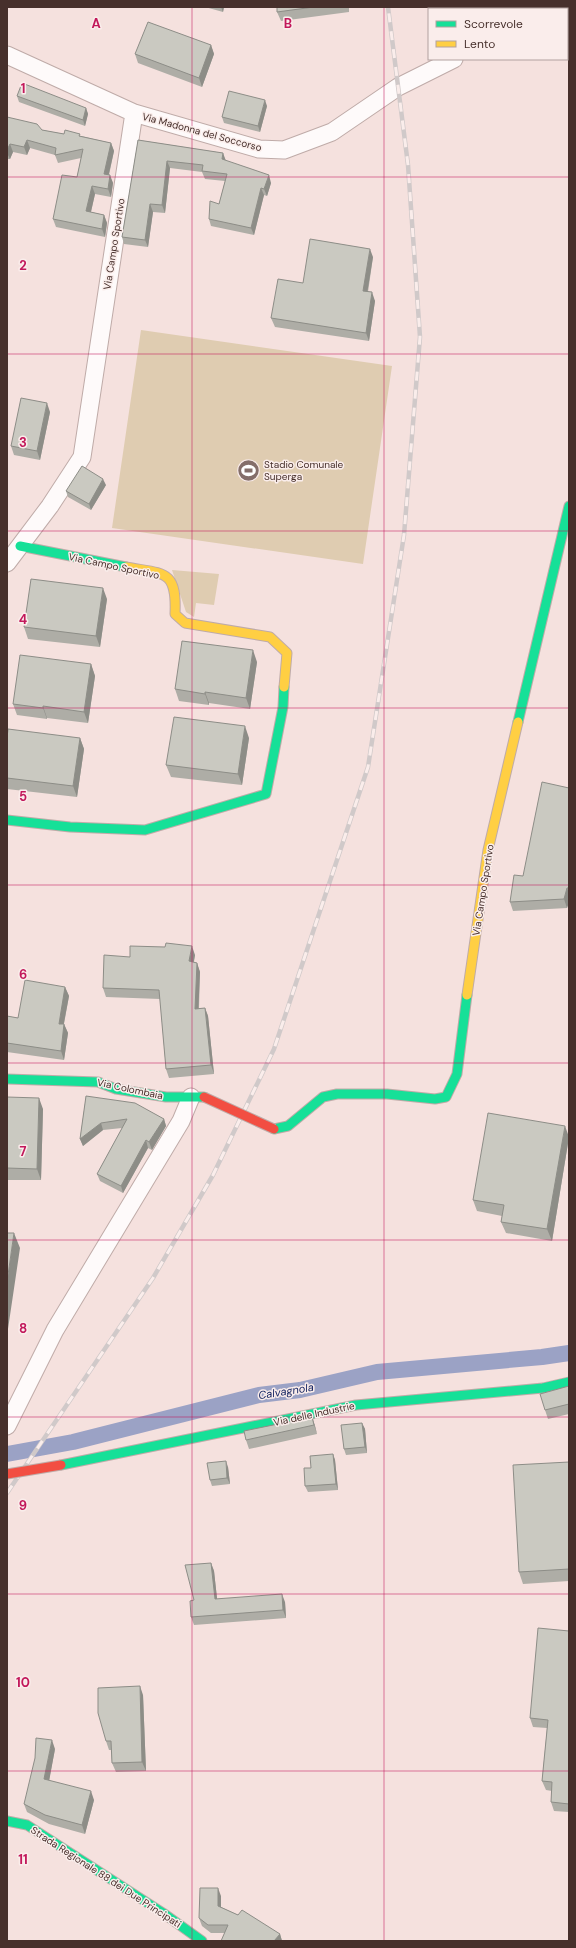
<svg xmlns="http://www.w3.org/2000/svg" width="576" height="1948" viewBox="0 0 576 1948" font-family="'DM Sans',sans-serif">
<rect width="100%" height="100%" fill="#f5e1de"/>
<!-- green -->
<path fill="#dfccb1" d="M141,330L392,366L363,564L112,528Z
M172,570L219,574L214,605L196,603L194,617L186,612Z"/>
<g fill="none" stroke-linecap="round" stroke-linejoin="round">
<!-- canal -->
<path stroke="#9ba2c5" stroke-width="16" d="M7,1454L73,1442L259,1395L300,1390L377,1372L542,1357L569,1353"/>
<defs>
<path id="street" d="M524,9L526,7
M7,55L134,113L259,149L284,150L332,132L398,87L454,59
M7,563L50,506L82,457L134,113
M7,1426L55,1330L181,1121L191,1097"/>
<path id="fast" d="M20,546L126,567
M518,722L569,506
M7,820L70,827L145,830L266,794L283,707L284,687
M7,1079L98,1082L116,1089L166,1097H204
M274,1129L288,1126L323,1097L337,1094H387L435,1099L446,1097L457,1074L467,995
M61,1465L356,1405L543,1388L569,1382
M7,1821L27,1825L163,1913L202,1941"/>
<path id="slow" d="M126,567C164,574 177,569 175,614L185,623L270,637L287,653L284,687
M467,995L488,850L518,722"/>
</defs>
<!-- street casing -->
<use href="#street" stroke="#bfaba8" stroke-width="19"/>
<!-- fast casing -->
<use href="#fast" stroke="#bfaba8" stroke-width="11"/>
<!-- slow casing -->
<use href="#slow" stroke="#bfaba8" stroke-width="11"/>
<!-- street -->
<use href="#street" stroke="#fefafa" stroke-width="17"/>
<!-- fast -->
<use href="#fast" stroke="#16e098" stroke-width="9"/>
<!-- slow -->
<use href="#slow" stroke="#ffcf43" stroke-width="9"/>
<defs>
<path id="rail" d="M7,1493L153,1278L213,1175L274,1049L368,767L404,535L420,337L408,165L388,7"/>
</defs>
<!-- rail casing -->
<use href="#rail" stroke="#d0c9c9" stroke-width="4.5"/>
<!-- rail -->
<use href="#rail" stroke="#faedeb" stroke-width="3" stroke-dasharray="9" stroke-linecap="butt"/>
<defs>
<path id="jam-bridge" d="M204,1097L274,1129
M7,1474L61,1465"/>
</defs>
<!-- jam-bridge casing -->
<use href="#jam-bridge" stroke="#bfaba8" stroke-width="11" stroke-linecap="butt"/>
<!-- jam-bridge -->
<use href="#jam-bridge" stroke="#f24e42" stroke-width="9"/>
</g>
<!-- wall -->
<path fill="#aeada6" d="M205,7H224L223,12Z
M277,7H349V12L281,21L277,12Z
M211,45L214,54L202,87L138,63L135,54Z
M17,96L86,108L88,114L85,126L19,102Z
M267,106L260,132L224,123L222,117Z
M7,117L42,130L64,134L81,136L111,143L114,151L109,175L113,183L111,197L95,194L91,212L104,215L107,223L105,237L56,227L53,219L77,177L81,158L58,163L55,155L30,148L27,155L13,152L10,159H7Z
M138,140L223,153L225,160L271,183L267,196L264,195L254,235L211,226L209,219L219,204L225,181L205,179L202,172L170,168L165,213L153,212L148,247L124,244L122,237Z
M373,257L368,292L375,301L369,341L275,327L271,318L303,283Z
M50,412L40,460L14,455L11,446Z
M106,485L91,510L68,497L66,491Z
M107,599L100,647L28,639L24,627Z
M257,662L250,709L209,703V705L179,701L175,689Z
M91,664L95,676L88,723L47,718V719L17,715L13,704Z
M7,738H80L84,749L77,797L7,789Z
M249,738L242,785L171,777L166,765Z
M569,788V902L567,908L513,911L510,902L523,876Z
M195,955L194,962L197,963L200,972L199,1008H205L208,1016L214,1074L169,1078L166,1069L160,999L106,997L103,988L130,957Z
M65,987L69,996L64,1024L68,1033L64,1060L7,1052V1016L18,1018Z
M86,1096L164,1119L166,1126L152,1150L148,1148L123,1193L100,1181L97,1174L122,1128L103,1130L83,1146L80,1139Z
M7,1097L43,1109L41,1180H7Z
M569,1137L552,1241L506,1233L501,1222L502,1216L477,1211L473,1200Z
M569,1386V1414L548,1419L545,1410Z
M312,1417L315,1426L317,1434L249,1449L246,1440Z
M362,1423L365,1429L367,1453L346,1455L344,1449Z
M333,1454L335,1460L338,1490L308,1492L305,1486L311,1468Z
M569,1462V1581L523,1584L519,1572Z
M228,1467L230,1484L212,1486L210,1480Z
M211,1563L214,1571L217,1599L285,1602L286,1618L194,1625L191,1617L194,1600Z
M569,1631V1812L554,1811L551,1802L552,1791L546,1790L542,1781L547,1728L533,1727L530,1718Z
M143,1695L146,1771L116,1772L112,1763L111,1750H109L106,1741Z
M55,1749L49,1780L94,1800L85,1834L49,1824L27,1812L24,1804Z
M221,1896V1907L238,1915L280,1934L282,1941H221L225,1933H211L202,1926L199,1918Z"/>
<!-- shaded-wall -->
<path fill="#8d8d87" d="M221,7H224L223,12Z
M211,45L214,54L202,87L199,78Z
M265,100L267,106L260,132L258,126Z
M86,108L88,114L85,126L83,120Z
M27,140L30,148L27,155L24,147Z
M111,143L114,151L107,182L104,174Z
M10,144L13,152L10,159L7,153V150Z
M223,153L226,161L222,159Z
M167,161L170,168L165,213L162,205Z
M110,175L113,183L111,197L108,189Z
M269,175L271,183L267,196L264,189Z
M92,186L95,194L89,220L86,211Z
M261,188L264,195L254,235L251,228Z
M150,204L153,212L148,247L145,240Z
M104,215L107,223L105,237L102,229Z
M370,249L373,257L366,300L363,291Z
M372,292L375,301L369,341L366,333Z
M47,403L50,412L40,460L37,451Z
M103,479L106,485L91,510L89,504Z
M103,588L107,599L100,647L96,636Z
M253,650L257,662L250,709L246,698Z
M91,664L95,676L88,723L84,712Z
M205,692L209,703V705L205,694Z
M43,706L47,718V719L43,708Z
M245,726L249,738L242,785L238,774Z
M80,738L84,749L77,797L73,786Z
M567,888L569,893V902L567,908L564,899Z
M192,946L195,955L192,970L189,961Z
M197,963L200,972L198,1017L195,1009Z
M65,987L69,996L62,1033L59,1024Z
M205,1008L208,1016L214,1074L211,1065Z
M64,1024L68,1033L64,1060L61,1051Z
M39,1098L43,1109L41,1180L37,1169Z
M164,1119L166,1126L152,1150L149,1142Z
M101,1123L103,1130L83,1146L80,1139Z
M565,1126L569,1137L552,1241L547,1229Z
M146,1140L148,1148L123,1193L121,1186Z
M14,1233L20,1248L8,1329L7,1325V1282Z
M312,1417L315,1426L317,1434L314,1425Z
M362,1423L365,1429L367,1453L365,1447Z
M333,1454L335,1460L338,1490L336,1484Z
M226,1461L228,1467L230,1484L227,1478Z
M211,1563L214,1571L218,1607L215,1599Z
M282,1594L285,1602L286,1618L283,1610Z
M140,1686L143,1695L146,1771L142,1762Z
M52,1740L55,1749L48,1787L44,1779Z
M91,1791L94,1800L85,1834L82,1825Z
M218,1888L221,1896V1914L218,1906Z
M280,1934L282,1941H274Z"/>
<!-- building -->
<path fill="#cac9c1" stroke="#8d8d87" d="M277,7H314L277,12Z
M148,22L211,45L199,78L135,54Z
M22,83L86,108L83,120L17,96Z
M229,91L265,100L258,126L222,117Z
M7,117L37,124L42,130L64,134L65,130L80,134L79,136L111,143L104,174L110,175L108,189L92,186L86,211L104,215L102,229L53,219L62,175L77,177L83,149L55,155L56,148L27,140L24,147L10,144L7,150Z
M138,140L223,153L222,159L269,175L264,189L261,188L251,228L209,219L210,201L219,204L227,174L202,171L203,165L167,161L162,205L150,204L145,240L122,237Z
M310,239L370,249L363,291L372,292L366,333L271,318L278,279L303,283Z
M21,398L47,403L37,451L11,446Z
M82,466L103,479L89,504L66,491Z
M31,579L103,588L96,636L24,627Z
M182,641L253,650L246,698L205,692V694L175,689Z
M20,655L91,664L84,712L43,706V708L13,704Z
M174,717L245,726L238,774L166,765Z
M8,729L80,738L73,786L7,778V738Z
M542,782L569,788V888H567L564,899L510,902L514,875L523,876Z
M166,943L192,946L189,961L197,963L195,1009L205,1008L211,1065L166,1069L159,990L103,988L104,955L130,957V946L165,947Z
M25,980L65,987L59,1024H64L61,1051L7,1043V1016L18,1018Z
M86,1096L135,1103L164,1119L149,1142L146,1140L121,1186L97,1174L127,1119L101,1123L80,1139Z
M7,1097L39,1098L37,1169L7,1168Z
M488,1113L565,1126L547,1229L501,1222L504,1205L473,1200Z
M7,1233H14L7,1282Z
M569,1386V1404L545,1410L540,1394Z
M312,1417L314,1425L246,1440L244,1431Z
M362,1423L365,1447L344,1449L341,1425Z
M333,1454L336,1484L305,1486L304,1468H311L310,1456Z
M226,1461L227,1478L210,1480L207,1463Z
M569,1462V1569L519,1572L513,1465Z
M211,1563L215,1599L282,1594L283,1610L191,1617L190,1601L194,1600L185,1565Z
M538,1628L569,1631V1804L551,1802L552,1782L542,1781L548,1720L530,1718Z
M140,1686L142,1762L112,1763L111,1741H106L98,1713V1688Z
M36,1738L52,1740L44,1779L91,1791L82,1825L45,1815L24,1804L35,1758Z
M200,1888H218V1906L238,1915L242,1910L280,1934L274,1941H221L228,1925H208L199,1918Z"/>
<!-- grid -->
<path fill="none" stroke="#c2185b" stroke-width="1" stroke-opacity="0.55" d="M192,7V1941M384,7V1941M7,177H569M7,354H569M7,531H569M7,708H569M7,885H569M7,1063H569M7,1240H569M7,1417H569M7,1594H569M7,1771H569"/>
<!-- icons -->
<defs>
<symbol id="stadium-disc" viewBox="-11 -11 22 22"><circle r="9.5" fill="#846e6a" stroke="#faedeb"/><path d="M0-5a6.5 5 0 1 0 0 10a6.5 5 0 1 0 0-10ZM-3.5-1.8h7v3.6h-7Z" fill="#fff"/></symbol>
</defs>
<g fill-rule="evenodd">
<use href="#stadium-disc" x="236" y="458" width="25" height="25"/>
</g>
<g text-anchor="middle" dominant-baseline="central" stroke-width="3" stroke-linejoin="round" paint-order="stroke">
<!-- street labels -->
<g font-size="10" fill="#47302c" stroke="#faedeb">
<text transform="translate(202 132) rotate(15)">Via Madonna del Soccorso</text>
<text transform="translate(114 244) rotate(-81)">Via Campo Sportivo</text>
<text transform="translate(114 566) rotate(12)">Via Campo Sportivo</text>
<text transform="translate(483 890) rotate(-81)">Via Campo Sportivo</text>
<text transform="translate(130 1089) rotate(12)">Via Colombaia</text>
<text transform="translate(314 1414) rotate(-12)">Via delle Industrie</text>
<text transform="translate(106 1877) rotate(33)">Strada Regionale 88 dei Due Principati</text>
</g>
<!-- poi labels -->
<g font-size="10" fill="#47302c" stroke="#faedeb" text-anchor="start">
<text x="264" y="464">Stadio Comunale<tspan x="264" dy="12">Superga</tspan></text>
</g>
<!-- water labels -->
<g font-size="11" font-style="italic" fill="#152562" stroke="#faedeb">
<text transform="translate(286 1391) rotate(-9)">Calvagnola</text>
</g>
</g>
<g font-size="13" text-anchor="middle" font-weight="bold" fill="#c2185b" stroke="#faedeb" stroke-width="3" stroke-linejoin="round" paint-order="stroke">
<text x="96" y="28">A</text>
<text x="288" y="28">B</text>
<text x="23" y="93">1</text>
<text x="23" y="270">2</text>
<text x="23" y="447">3</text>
<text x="23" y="624">4</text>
<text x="23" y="801">5</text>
<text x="23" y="979">6</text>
<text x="23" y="1156">7</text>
<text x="23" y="1333">8</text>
<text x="23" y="1510">9</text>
<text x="23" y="1687">10</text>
<text x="23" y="1864">11</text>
</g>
<!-- border -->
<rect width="576" height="1948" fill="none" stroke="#47302c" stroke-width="16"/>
<!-- legend -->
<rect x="428" y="8" width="140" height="52" fill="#faedeb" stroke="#b2a19f"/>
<rect x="436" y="21" width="20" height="6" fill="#16e098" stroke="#b2a19f"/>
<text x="464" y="28" font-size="12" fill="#47302c">Scorrevole</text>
<rect x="436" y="41" width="20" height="6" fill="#ffcf43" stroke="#b2a19f"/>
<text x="464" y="48" font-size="12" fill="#47302c">Lento</text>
</svg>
